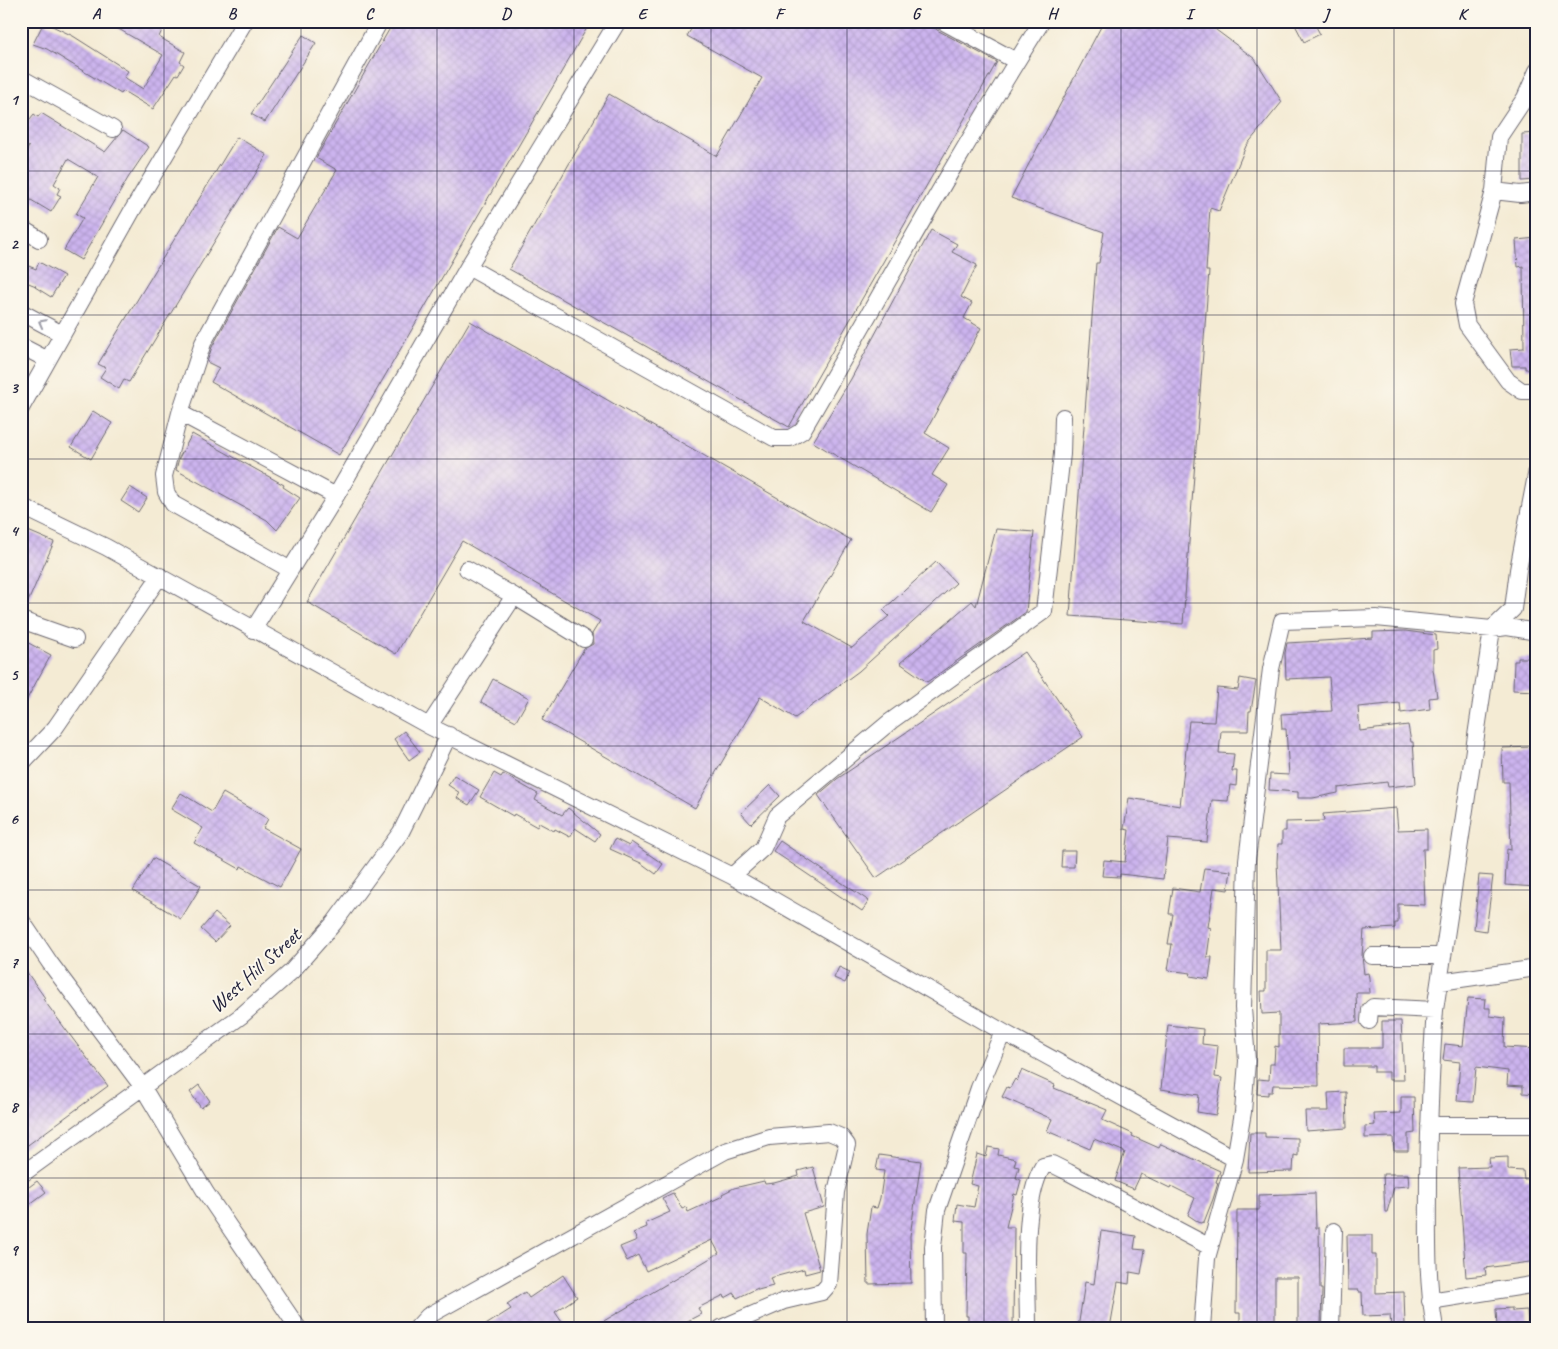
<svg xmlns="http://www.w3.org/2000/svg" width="1558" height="1349" viewBox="0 0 1558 1349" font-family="Caveat,sans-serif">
<defs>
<pattern id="building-cross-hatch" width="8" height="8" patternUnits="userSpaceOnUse" patternTransform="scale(1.25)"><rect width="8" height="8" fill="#ccb4ee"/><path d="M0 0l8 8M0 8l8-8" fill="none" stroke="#af9acd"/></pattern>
</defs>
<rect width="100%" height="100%" fill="#fbf7ec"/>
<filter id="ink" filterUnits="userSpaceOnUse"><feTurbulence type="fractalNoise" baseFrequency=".02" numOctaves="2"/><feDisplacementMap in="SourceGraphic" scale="10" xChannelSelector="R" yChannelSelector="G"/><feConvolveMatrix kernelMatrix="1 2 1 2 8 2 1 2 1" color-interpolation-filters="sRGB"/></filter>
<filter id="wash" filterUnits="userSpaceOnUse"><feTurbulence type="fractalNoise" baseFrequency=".0096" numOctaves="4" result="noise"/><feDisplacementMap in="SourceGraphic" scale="20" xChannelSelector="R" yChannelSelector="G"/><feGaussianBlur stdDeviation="1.12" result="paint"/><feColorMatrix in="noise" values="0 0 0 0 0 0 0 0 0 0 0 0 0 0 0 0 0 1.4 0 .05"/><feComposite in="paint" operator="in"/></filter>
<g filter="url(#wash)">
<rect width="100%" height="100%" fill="#f4ebd4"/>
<g id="blocks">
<!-- building -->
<path fill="url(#building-cross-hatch)" d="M105,21H150L163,28L159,37L185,52L180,62L184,65L178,75L176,74L153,109L123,91L121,94L47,49L33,44L44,22L73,36L128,71L124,77L143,89L163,55Z
M394,21H591L339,455L211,382L219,368L207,362L212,347L278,227L297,238L337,170L316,158Z
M696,21H926L937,30L997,62L789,427L509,269L609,94L717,156L762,78L687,36Z
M1104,21H1204L1255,59L1282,102L1246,146L1219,211L1210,208L1206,271H1209L1183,624L1070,616L1096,263H1099L1104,232L1011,198Z
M1293,21H1313L1320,34L1304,42Z
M303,35L316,43L265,122L251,114Z
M41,113L105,152L123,130L149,147L128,178L81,260L64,250L83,218L76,214L98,177L68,159L54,184L60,188L57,194L61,196L51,212L21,194V159L29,147L21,142V130L34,114L38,117Z
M1537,133V180L1522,181V134Z
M237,137L267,155L129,382L124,380L119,389L100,377L106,368L98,364Z
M931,230L957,244L952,252L977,265L961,297L972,303L964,318L981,328L925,433L949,448L932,475L948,485L931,512L813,442L851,379Z
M1537,238V331H1534L1537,368L1525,369V366H1512L1510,349L1524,348L1523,266L1518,267L1516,240Z
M39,262L64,276L51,297L35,287L36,286L21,280V263L36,269Z
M470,321L851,540L804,621L852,648L889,616L883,610L936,562L956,583L859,671L795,718L760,697L695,808L542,720L584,649L593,644L592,634L600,621L462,541L396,654L307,602Z
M93,411L112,423L91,459L71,447Z
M192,434L284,485L283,487L300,498L277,530L267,520L176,470L179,458Z
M130,487L147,498L138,512L121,501Z
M21,528L54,542L24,611L21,610Z
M996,529L1034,532L1026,612L927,682L900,663L972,601L976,606Z
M1405,631L1436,635L1437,649L1433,650V669L1437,697L1429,698L1430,709L1401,713L1400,703L1358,707L1360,731L1408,725L1411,742H1413L1416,784L1388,787L1387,782L1338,788V793L1313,798H1298V792L1269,790L1270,774L1289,775L1286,729H1282L1281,714L1332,711L1329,677L1286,679L1285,653L1287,643L1373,638V632Z
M21,639L51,655L21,710Z
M1025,652L1083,737L876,878L818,795L837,779Z
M1518,658H1532V662H1537V691L1513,690L1514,661H1518Z
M1240,678L1256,681L1251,711H1249L1248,731H1221L1219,753L1234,754L1232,771H1237L1236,786L1230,785L1228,801L1212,800L1207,842L1168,839L1163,879L1120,874V877L1102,876L1104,860L1125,862L1129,830L1124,829L1129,798L1180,806L1189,721L1214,722L1217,688L1238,690Z
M493,679L529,698L516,721L481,702Z
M404,731L420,752L409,760L394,739Z
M1537,747V887L1505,885L1507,849L1511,850L1509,782H1503L1502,748Z
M494,773L501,777L503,774L538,794L535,800L562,815L568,808L600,834L595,841L575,828L570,837L555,829L554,831L539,823L537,827L514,814L513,816L480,797Z
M454,775L479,790L469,805L457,798L460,793L448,785Z
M770,785L780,796L751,824L741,813Z
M181,793L212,812L223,793L268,819L263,828L301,849L280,887L241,866L240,869L194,843L203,828L171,809Z
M1396,808L1398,830L1427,829V849H1423L1425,905L1398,904V923H1395V928L1364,930L1362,956L1364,974L1368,973L1369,978L1370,993H1356L1357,1022L1318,1024L1319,1086L1273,1085L1272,1092H1268V1095L1257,1094L1258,1079L1269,1080L1270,1064H1274L1275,1046L1279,1047V1013L1262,1014L1261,991H1266V950H1281L1277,862L1278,844H1282V831H1286V822L1324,821L1323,814Z
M615,839L629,846L631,842L663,864L656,874L641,863L610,849Z
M780,841L869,901L862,911L773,851Z
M1062,851H1075L1074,867H1061Z
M153,858L201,886L181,919L133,891Z
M1204,868L1231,871L1228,890L1214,888L1208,927L1211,928L1207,957H1212L1209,979L1190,976L1191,973L1168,970L1172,944H1168L1173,914H1169L1173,888L1200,892Z
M1479,875L1493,876L1486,931L1474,929Z
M215,913L230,926L215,942L201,929Z
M21,964L45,998L43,999L108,1086L21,1150Z
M839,967L850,972L845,983L834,978Z
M1468,998L1486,999L1485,1008H1490V1016L1505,1018L1504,1047L1537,1049V1094L1523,1093V1086L1507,1085L1508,1071L1476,1067L1473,1102L1457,1101L1460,1062L1443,1060L1445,1044L1463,1046Z
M1382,1021H1401L1404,1080H1389V1072H1374V1066H1344V1048H1382Z
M1168,1025L1203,1029L1202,1044L1218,1046L1215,1077L1222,1078L1216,1115L1197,1112L1199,1095L1161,1089Z
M1022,1070L1055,1085L1054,1088L1107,1110L1102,1120L1133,1134L1132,1136L1159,1148L1161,1144L1220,1171L1216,1182L1218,1183L1213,1199L1204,1222L1200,1223L1188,1215L1195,1198L1171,1186L1170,1188L1141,1174L1134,1189L1115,1181L1125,1152L1094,1139L1090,1149L1047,1131L1052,1119L1002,1097L1007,1087L1010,1088L1015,1079L1017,1081Z
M199,1085L210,1101L201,1108L190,1092Z
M1346,1092L1347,1128L1306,1131L1305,1111H1329L1328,1093Z
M1401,1097H1414L1415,1133L1408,1134V1151H1394L1393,1137L1365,1138V1126L1375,1125L1374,1114L1401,1113Z
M1250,1133H1265V1137L1298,1138V1156L1294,1155L1293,1171L1248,1172Z
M988,1147L999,1149L998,1155L1016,1159L1014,1166L1019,1167L1016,1178L1021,1180L1017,1195L1014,1194L1006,1227H1014L1013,1328H968V1316H966L967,1253H964V1222L955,1221L957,1204L974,1207L978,1186L970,1184L977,1154L986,1157Z
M879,1155L921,1161L910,1236L911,1283L868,1284L867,1234L871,1207L877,1208L880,1198L884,1171L876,1170Z
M1508,1157V1170L1523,1171L1524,1180L1537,1179V1261L1485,1268L1486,1275L1466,1277L1458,1168L1490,1167L1489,1158Z
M813,1167L824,1207L803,1213L820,1270L805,1274L804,1269L770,1278L773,1286L758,1290V1288L737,1298L734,1293L725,1298L724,1295L698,1308L701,1314L674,1328H592L719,1253L712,1240L646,1271L638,1255L627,1261L620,1247L637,1240L633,1233L647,1227L646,1223L670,1212L662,1198L673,1193L682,1209L686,1207L688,1212L723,1196L722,1194L734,1188L764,1181L765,1184L774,1183L799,1176L798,1171Z
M1383,1174H1408L1409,1186L1394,1187L1387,1212H1385Z
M37,1181L46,1192L26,1207L21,1201V1193Z
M1315,1193L1316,1228H1319L1320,1289H1322L1321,1325L1298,1324V1277H1275V1328H1240V1313H1236L1237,1210H1259V1195Z
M1101,1231L1136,1236L1134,1249L1145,1250L1141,1274L1130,1272L1129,1284L1118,1282L1110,1328H1078L1085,1282L1094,1284Z
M1347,1235H1372V1255H1376V1293L1404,1292L1405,1326L1391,1327L1390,1315L1363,1316L1362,1292H1359V1290H1348Z
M563,1275L577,1297L555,1312L566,1328H481L511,1309L507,1304L525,1292L529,1298Z
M1512,1308V1311L1527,1310L1528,1328H1497L1496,1309Z"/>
</g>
</g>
<g filter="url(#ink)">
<use href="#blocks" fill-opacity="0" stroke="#6c6871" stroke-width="1"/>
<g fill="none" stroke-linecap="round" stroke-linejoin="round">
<defs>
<path id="minor" d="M942,21L1016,61
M1537,71L1525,98L1499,137L1494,191L1520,194L1537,192
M21,78L113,129
M1494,191L1463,304L1467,325L1508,381L1522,391H1537
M21,228L39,239
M468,267L774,438H790L802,431C881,295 957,155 1042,21
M21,312L62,334
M21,346L48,360
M21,408L132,211L245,21
M180,413L336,496
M21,506L106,547L429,726L732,876L1003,1032L1235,1159
M289,569L173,504L166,492L164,476L180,413L203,343L380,21
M467,569L514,596L584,639
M21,620L75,639
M253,630L336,496L468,267L618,21
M429,726L514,596
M21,764L55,728L160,576
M732,876L763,848L777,816L891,721L1044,611L1062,454L1063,417
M21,920L50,963L142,1086L206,1193L298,1328
M1372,956H1443
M1440,982L1537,968
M1369,1021L1370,1010L1373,1007L1435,1010
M1429,1125H1537
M21,1175L241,1016L292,971L334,923L401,832L449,735
M1430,1301L1537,1284
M417,1328L428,1316L725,1151L769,1137L829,1132L841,1137L847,1145L836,1192L829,1284L822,1292L784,1301L721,1328
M934,1328L933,1247L937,1210L979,1088L1003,1032
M1028,1328C1028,1284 1021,1202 1043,1166L1052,1164L1068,1172L1210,1247
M1202,1328L1207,1258L1235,1159L1243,1112L1247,1061L1243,1008L1247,860L1271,669L1282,621L1376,618L1492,629L1507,627L1537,632
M1331,1328L1334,1231
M1435,1328C1426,1278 1428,1227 1428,1176C1429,1121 1431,1065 1435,1010L1492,629L1513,609L1518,570L1537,470"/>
</defs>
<!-- minor casing -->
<use href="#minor" stroke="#6c6871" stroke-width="18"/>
<!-- minor -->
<use href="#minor" stroke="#fff" stroke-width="16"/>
</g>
<!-- one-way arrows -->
<defs><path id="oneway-chevron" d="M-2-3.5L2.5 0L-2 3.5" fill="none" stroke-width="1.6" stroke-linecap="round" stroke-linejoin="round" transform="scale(1.25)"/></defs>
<use stroke="#9c9ca7" href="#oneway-chevron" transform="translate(42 323) rotate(-152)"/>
</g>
<!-- grid -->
<path fill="none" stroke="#22223b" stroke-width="1" stroke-opacity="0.55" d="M164,21V1328M301,21V1328M437,21V1328M574,21V1328M711,21V1328M847,21V1328M984,21V1328M1121,21V1328M1257,21V1328M1394,21V1328M21,171H1537M21,315H1537M21,459H1537M21,603H1537M21,746H1537M21,890H1537M21,1034H1537M21,1178H1537"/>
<g text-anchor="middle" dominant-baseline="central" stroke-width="4" stroke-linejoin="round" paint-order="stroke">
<!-- street labels -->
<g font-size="21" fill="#22223b" stroke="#fbf7ec">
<text transform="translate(255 970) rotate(-42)">West Hill Street</text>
</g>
</g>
<!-- margin -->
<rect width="1558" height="1349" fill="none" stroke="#fbf7ec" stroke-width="55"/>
<rect x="28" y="28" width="1502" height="1294" fill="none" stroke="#22223b" stroke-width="2"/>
<g font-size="16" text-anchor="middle" font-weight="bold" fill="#22223b">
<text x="96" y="19">A</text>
<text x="232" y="19">B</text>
<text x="369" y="19">C</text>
<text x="506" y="19">D</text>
<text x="642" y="19">E</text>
<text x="779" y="19">F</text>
<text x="916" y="19">G</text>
<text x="1052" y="19">H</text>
<text x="1189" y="19">I</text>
<text x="1326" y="19">J</text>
<text x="1462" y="19">K</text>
<text x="14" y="105">1</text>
<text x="14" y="249">2</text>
<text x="14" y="393">3</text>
<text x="14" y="536">4</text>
<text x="14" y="680">5</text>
<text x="14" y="824">6</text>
<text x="14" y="968">7</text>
<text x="14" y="1112">8</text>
<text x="14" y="1255">9</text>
</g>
</svg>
